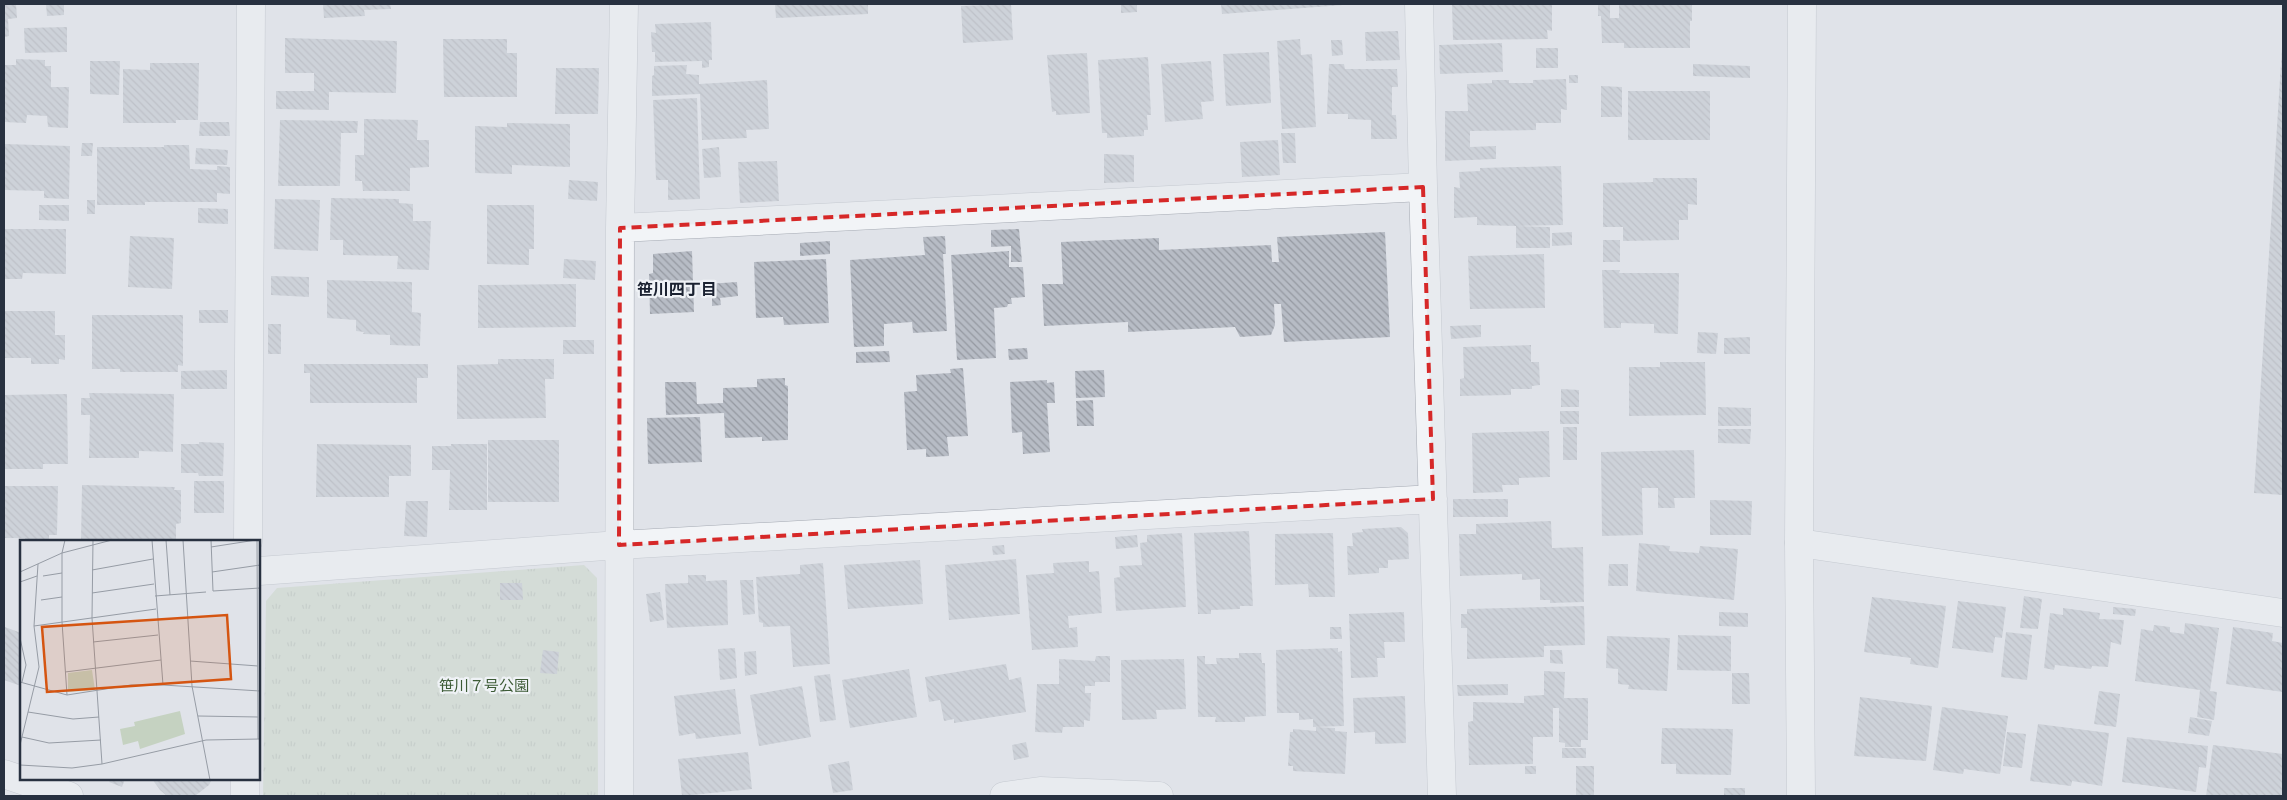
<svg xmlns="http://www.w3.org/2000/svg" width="2287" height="800" viewBox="0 0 2287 800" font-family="Manrope,'Noto Sans JP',sans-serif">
<defs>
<pattern id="grass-tufts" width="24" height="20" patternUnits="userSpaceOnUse" patternTransform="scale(1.25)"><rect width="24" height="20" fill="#c5d2c1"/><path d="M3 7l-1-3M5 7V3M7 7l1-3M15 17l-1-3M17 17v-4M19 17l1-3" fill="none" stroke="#a9b5a7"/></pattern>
<pattern id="building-back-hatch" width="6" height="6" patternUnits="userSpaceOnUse" patternTransform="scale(1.25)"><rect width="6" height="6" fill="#b7bcc5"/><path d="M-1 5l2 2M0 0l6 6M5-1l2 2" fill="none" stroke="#9599a1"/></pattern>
</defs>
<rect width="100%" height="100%" fill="#e0e3e9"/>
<!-- grass -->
<path fill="url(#grass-tufts)" d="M584,565L597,578L598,796H263L266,601L277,588Z"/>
<!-- building -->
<path fill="url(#building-back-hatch)" d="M4,4H16L17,18L8,19L9,36L4,37Z
M46,4H64V15L47,16Z
M323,4H390L391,9L364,10L365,16L324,18Z
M775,4H868V14L776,18Z
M1011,4L1013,40L963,43L961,6Z
M1121,4H1137V12L1121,13Z
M1221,4H1343V5L1222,14Z
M1452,4H1552V31L1547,30L1548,39L1453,40Z
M1598,4H1610V18H1619V4H1692V21H1690V48H1624V43H1602L1601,16H1598Z
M711,22L712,60H709V67L702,68V61L655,62V52H652L651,32L656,33L655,24Z
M67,27V52L25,53L24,28Z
M1398,31L1400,60L1366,61L1365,32Z
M285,38L397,41L396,93L329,92V110L276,109V91H314V73H285Z
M443,39H507V53H517V97H444Z
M1300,39L1301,55L1312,54L1316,127L1282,129L1277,41Z
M1331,40H1342L1343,55L1332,56Z
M1502,43L1503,72L1440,74L1439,45Z
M2282,47H2283V495L2254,493Z
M1536,48H1558V68H1536Z
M1269,52L1271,103L1226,106L1223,54Z
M1087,53L1090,113L1056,115V111L1052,112L1047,55Z
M1148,57L1151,115H1147L1148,130H1144V136L1107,138V133H1102L1098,60Z
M16,59L45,60V66H51V87H69L68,128L48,127L47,116L27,115L26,123L4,122V65H16Z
M90,61H120L119,95L90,94Z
M1211,61L1214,101L1201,102L1203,119L1165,122L1161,64Z
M150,63H199L198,120H176V123H123V69L150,70Z
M1329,64H1344L1345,69H1397L1398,87H1392V115H1396L1397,139H1371V120L1348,119V114H1327Z
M1693,64L1750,66V78L1693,76Z
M687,65L686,74L699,75V84L767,80L769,129L746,130L747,138L702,140L700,94L652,96V76L654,75V66Z
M556,68H599L598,114H555Z
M1569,75H1578V83H1569Z
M1566,79L1567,110L1561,109V123H1536V130L1470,131V147L1496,146V159L1445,161V111H1468L1467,84L1492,83V80H1509V83H1533V80Z
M1601,86L1622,87V117H1601Z
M1628,91H1710V140H1628Z
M697,98L700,199L668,200V180H656L653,100Z
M364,119L418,120L417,140H429V167L410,168V191H363L362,181H355V155H364Z
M280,120L358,121L357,133H341L340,186H278Z
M200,122H229L230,136H199Z
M507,123L570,124V167L512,165V174L475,173V126L507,127Z
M1281,133H1295L1296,163H1283Z
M1278,140L1280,175L1242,177L1240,142Z
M82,143H93L92,156H81Z
M4,144L70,146L69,199L44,198V191L4,190Z
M164,145H189L190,169L217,170V166L230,167V194L217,193V202H145V205H97V147H164Z
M719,147L721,177L704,178L702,149Z
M196,148L228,150L227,165L195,164Z
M1104,154L1134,155V182L1104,183Z
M777,161L779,201L740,203L738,162Z
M1561,166L1563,225L1518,226L1550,227V248H1516V226L1477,225V217L1454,218V187L1460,188L1459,172L1480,171V168Z
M1653,178H1697V205L1688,204V220H1679V240L1623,241V227H1603V183L1653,182Z
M569,180L598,182L597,201L568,199Z
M331,198L399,199V203L413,204V221H431L429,270L397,269L398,256L343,255V240H330Z
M275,199L320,200L318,251L274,249Z
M87,200H95V214H87Z
M39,205H69V221L39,220Z
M487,205H534V249H529V265L487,264Z
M198,208L228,209V224L198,223Z
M4,229H66V274L23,273L22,279H4Z
M1019,229L1022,262H1011V246L991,247V230Z
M1385,232L1390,337L1284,342L1281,304H1274L1275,325L1271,335L1240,337L1235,327L1128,332V322L1044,326L1042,284H1063L1061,242L1159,238V250L1271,245L1272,262H1279L1277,237Z
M1572,232V245L1552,246V233Z
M130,236L174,238L172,289L128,287Z
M945,236L946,254H943L947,331L913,333L912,322L884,324V346L854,347L850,260L925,255L923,237Z
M1603,240H1620V262H1603Z
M830,241V254L800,256V243Z
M692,251L694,312L650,314L649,274L653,273V254Z
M1009,251V267H1023L1025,297L1011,298L1012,304H1008L1007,307L994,308L996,358L957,360L951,255Z
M1544,254L1545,308L1470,309L1468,256Z
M564,259L596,261L595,280L563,278Z
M826,259L829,323L784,325L783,317L756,318L754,262Z
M1602,270H1620L1619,273H1679L1678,334L1654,333V324L1621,323V328H1604Z
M271,276L309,277V297L271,295Z
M327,280L412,282V312L421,313L420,346L390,345V335L363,334L364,332L356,331V320L327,318Z
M737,282L738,296L720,298L721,305L712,306V297H708L707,284Z
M576,284V327L478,328V285Z
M199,310H228V323H199Z
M4,311H55V335H65V360L59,359V364H31V358H4Z
M92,315H183V366L178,365V372H120V369H92Z
M268,324H281V354H268Z
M1481,325V337L1451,339L1450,326Z
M1698,332L1718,333L1716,354L1697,353Z
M1750,337V354H1724V338Z
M563,340H594V354H563Z
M1531,345V362H1539L1540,385L1532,386V389H1511V395L1460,396V379L1464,378L1463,347Z
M1027,348L1028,359L1009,360L1008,349Z
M889,351L890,362L856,363V352Z
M498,359H554V379H545L546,418L457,419V365L498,364Z
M1660,362H1705L1706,415L1629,416V367H1660Z
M304,364H428V378H417V403H310V373H304Z
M963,368L968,436L947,437L949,456L926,457V449L907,450L904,392L917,391L916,375L951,373L950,369Z
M227,370V389H181V371Z
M1104,370L1105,397L1076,398L1075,371Z
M785,378V385L788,386V440L762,441V437L725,438L724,413L666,415L665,382H696L697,404L723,403V388L757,387V379Z
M1047,380V383L1054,382L1055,403H1047L1050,452L1023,454L1022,432L1012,433L1010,382Z
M1561,389L1579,390V407H1561Z
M89,393L174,394L173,452L139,451V458H89L90,415H81V398H90Z
M67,394L68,464H43V469H4V395Z
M1093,400L1094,426H1077L1076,401Z
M1718,407L1751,408V426H1718Z
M1560,411H1579V424H1560Z
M700,417L702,462L648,464L647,418Z
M1563,427H1577V460H1563Z
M1718,429H1751L1750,444L1718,443Z
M1549,431L1550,477L1519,478V485H1502L1503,492L1473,493L1472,433Z
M488,440H559V502H488Z
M199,442L224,443L223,476H199L198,473H181V444H199Z
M317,444L411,445V476H389V497H316Z
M451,444H487V510H449L450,470H432V446H451Z
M1694,450L1695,498H1674L1675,508H1658V488H1642L1643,535L1602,536L1601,452Z
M194,481H224V513H194Z
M82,485L175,487L174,490H181V523L176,524V541H81Z
M4,486H58L57,535H49V541H25V538H4Z
M1453,499H1508V517H1453Z
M1710,500L1752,501L1751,535H1710Z
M406,501H428L427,537L404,536Z
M1551,521L1552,548L1583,547L1584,602L1550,603V600H1540V579L1522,580V574L1460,576L1459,534H1476V524Z
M1401,527L1408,533L1409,559L1388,560V568H1379V573L1348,575L1347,546H1353L1352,533L1363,532L1362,529Z
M1249,531L1253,606H1240V609L1211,610V614H1198L1194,533Z
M1182,533L1186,607L1116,611L1114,578L1120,577L1119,566L1142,565L1140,543L1147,542V535Z
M1333,533L1335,597H1309L1308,584L1275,585V534Z
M1137,535L1138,547L1116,549L1115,537Z
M1639,543L1670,546L1669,551L1699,553L1700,546L1738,549L1734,600L1636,591Z
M1004,545L1005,554L993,555L992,546Z
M1016,559L1020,614L949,620L945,565Z
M920,560L923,604L848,609L844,565Z
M1089,561V572L1099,571L1102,613L1068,616L1069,628L1077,627L1078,647L1032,650L1026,575L1054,573L1053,563Z
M823,563L830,664L793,667L790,626L763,627V623L759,622L756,577L800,574V565Z
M1609,564H1628V586H1608Z
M688,575H706V581L727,580L728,625L667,628L665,584L688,583Z
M740,580H753L755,614L743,615Z
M500,583H522L523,600H500Z
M660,592L664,620L650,622L646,594Z
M2024,596L2042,599L2038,629L2020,628Z
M1872,597L1946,606L1938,668L1910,664L1911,658L1864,652Z
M1958,601L2006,607L2002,638L1995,637L1993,653L1952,648Z
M1584,606L1585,645L1544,646V657L1467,659V628H1461V614H1467V609Z
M2113,607L2136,609L2135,616L2113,614Z
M2063,608L2100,613L2099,619L2124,620L2121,645L2111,642L2108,667L2092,666L2091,669L2055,665L2054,670L2044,668L2050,613L2063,615Z
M1404,612L1405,642H1384L1385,658H1377L1378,677L1351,678L1349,614Z
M1719,612L1748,613V627L1719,626Z
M2185,623L2219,628L2210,691L2217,692L2214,720L2197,717L2200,690L2135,681L2141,629L2153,631L2154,625L2170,627V632L2184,634Z
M5,627L21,633V686L4,680Z
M1330,627H1341L1342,639H1330Z
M2233,627L2273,633L2272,641L2283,643V692L2226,684Z
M2006,632L2032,635L2027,680L2001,677Z
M1678,635L1731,636V671L1677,670Z
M1607,636L1670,638L1667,691L1628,689L1629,685L1618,684V669L1606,668Z
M735,648L737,678L720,680L718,649Z
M1338,648V652L1342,651L1344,726L1313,727V719L1299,720V713H1277L1276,650Z
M543,650L559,652L557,674L540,673Z
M1550,650H1562L1563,664L1550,663Z
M756,651L757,674L745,676L744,652Z
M1239,653H1261L1262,663H1265L1266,716L1245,717V722H1215L1216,717H1198L1197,656H1205V664H1217L1216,658H1239Z
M1096,656H1110V682H1095V686H1085V693H1091L1090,721L1084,720V727H1063L1062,733L1035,732L1037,684H1059V659L1095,661Z
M1184,659L1186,709L1156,710L1157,719L1122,720L1121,660Z
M1006,664L1009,680L1021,677L1026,712L954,723V719L944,721L940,700L929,702L925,677Z
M909,669L917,717L850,728L842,680Z
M1544,671L1565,672L1564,698H1588V740H1581V747H1565V743L1559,742V708H1553V737H1533V764L1469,765L1468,722L1473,721V702L1524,703V696L1544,695Z
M1732,673H1749L1750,704H1732Z
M830,674L836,720L820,722L814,676Z
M1508,684V695L1458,696L1457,685Z
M802,686L811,737L759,746L750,695Z
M735,689L741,734L696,739L695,733L679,736L674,696Z
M2099,691L2120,694L2116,727L2094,724Z
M1405,696L1406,743L1375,744V732L1354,733L1353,698Z
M1860,697L1932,706L1926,761L1854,756Z
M1942,707L2008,716L2000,774L1964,769L1963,774L1933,770Z
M2190,717L2212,721L2209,736L2188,733Z
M2038,724L2109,733L2102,786L2072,781L2071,786L2030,781Z
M1316,727L1335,728V731L1347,732L1345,774L1293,771V766H1288L1290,732H1293V729L1316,731Z
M1662,728L1733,729L1731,775L1676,774V764H1661Z
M2007,732L2026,734L2022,768L2003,766Z
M2127,737L2208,746L2206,768L2199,767L2196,792L2122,782Z
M1026,742L1029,757L1014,760L1012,745Z
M2213,745L2283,754V796H2206Z
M1562,748H1586V758H1562Z
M748,752L752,789L682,796L678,759Z
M849,761L853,790L833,793L828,765Z
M1525,766H1536V774H1525Z
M1576,766H1594V796H1576Z
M111,779H125L122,787L109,782Z
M152,779H212L209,785L195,796H167L160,790Z
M1724,788H1745V796H1724Z"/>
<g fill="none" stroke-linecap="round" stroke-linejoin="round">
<defs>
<path id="minor" d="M1419,4L1423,187L1442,796
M620,228L1423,187
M248,541L251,4
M1799,543L2283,613
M259,571L619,545L1433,499
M4,774L69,796
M245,796V779
M619,796L620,228L624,4
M1004,796L1040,791L1159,796"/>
<path id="tertiary" d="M1801,796L1799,543L1802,4"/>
</defs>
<!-- minor casing -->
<use href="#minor" stroke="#a5aab3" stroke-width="29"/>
<!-- tertiary casing -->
<use href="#tertiary" stroke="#a5aab3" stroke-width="29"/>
<!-- minor -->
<use href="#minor" stroke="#f2f4f7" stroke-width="28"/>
<!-- tertiary -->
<use href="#tertiary" stroke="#f2f4f7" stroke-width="28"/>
</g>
<!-- marked area -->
<path d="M0 0H2287V800H0ZM1423,187L1433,499L619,545L620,228Z" fill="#e0e3e9" fill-opacity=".55" fill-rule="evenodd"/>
<path fill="none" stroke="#d62828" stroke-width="4" stroke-dasharray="10 6" stroke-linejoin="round" d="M1423,187L1433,499L619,545L620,228Z"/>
<g text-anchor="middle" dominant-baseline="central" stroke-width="4.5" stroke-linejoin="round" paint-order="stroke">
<!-- park labels -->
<g font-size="15" fill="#3d5b36" stroke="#eff2f6">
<text x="484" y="685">笹川７号公園</text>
</g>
<!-- neighbourhood labels -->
<g font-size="16" font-weight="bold" fill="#1b2231" stroke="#eff2f6">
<text x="677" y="289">笹川四丁目</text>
</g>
</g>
<!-- overview -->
<g transform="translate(20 540)">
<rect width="240" height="240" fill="#e0e3e9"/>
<path d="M72,130L75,150L48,152V133Z" fill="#c5d2c1"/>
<path d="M160,171L165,194L120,209L118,201L103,205L100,189L115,186L114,182Z" fill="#c5d2c1"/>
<path fill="none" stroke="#969ca5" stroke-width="1" d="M45,0L42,13V82L47,155M73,0L72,78L82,224M132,0L143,145M146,0L150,55M163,0L172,146L190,240M191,0L193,51L240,48M237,0L238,199M191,7L236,0M72,30L133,19M0,32L42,13L92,0M192,32L240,25M23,36L42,33M0,42L17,36M72,53L134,44M135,56L186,52M21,60L42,57M14,86L136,69M0,98L6,125L2,142M73,102L138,95M170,121L238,126M45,132L141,120M0,142L47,155L111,145H143L240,151M8,172L53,179L79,177M178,176L238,177M2,197L29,203L81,200M0,205L19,127L14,86L18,24M0,225L52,228L82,224L186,200L240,199"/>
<path fill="#d55511" fill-opacity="0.15" stroke="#d55511" stroke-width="2.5" d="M207,75L211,139L27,152L22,87Z"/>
<rect width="240" height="240" fill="none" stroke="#283140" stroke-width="2.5"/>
</g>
<!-- border -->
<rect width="2287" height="800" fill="none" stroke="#283140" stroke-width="10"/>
</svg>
